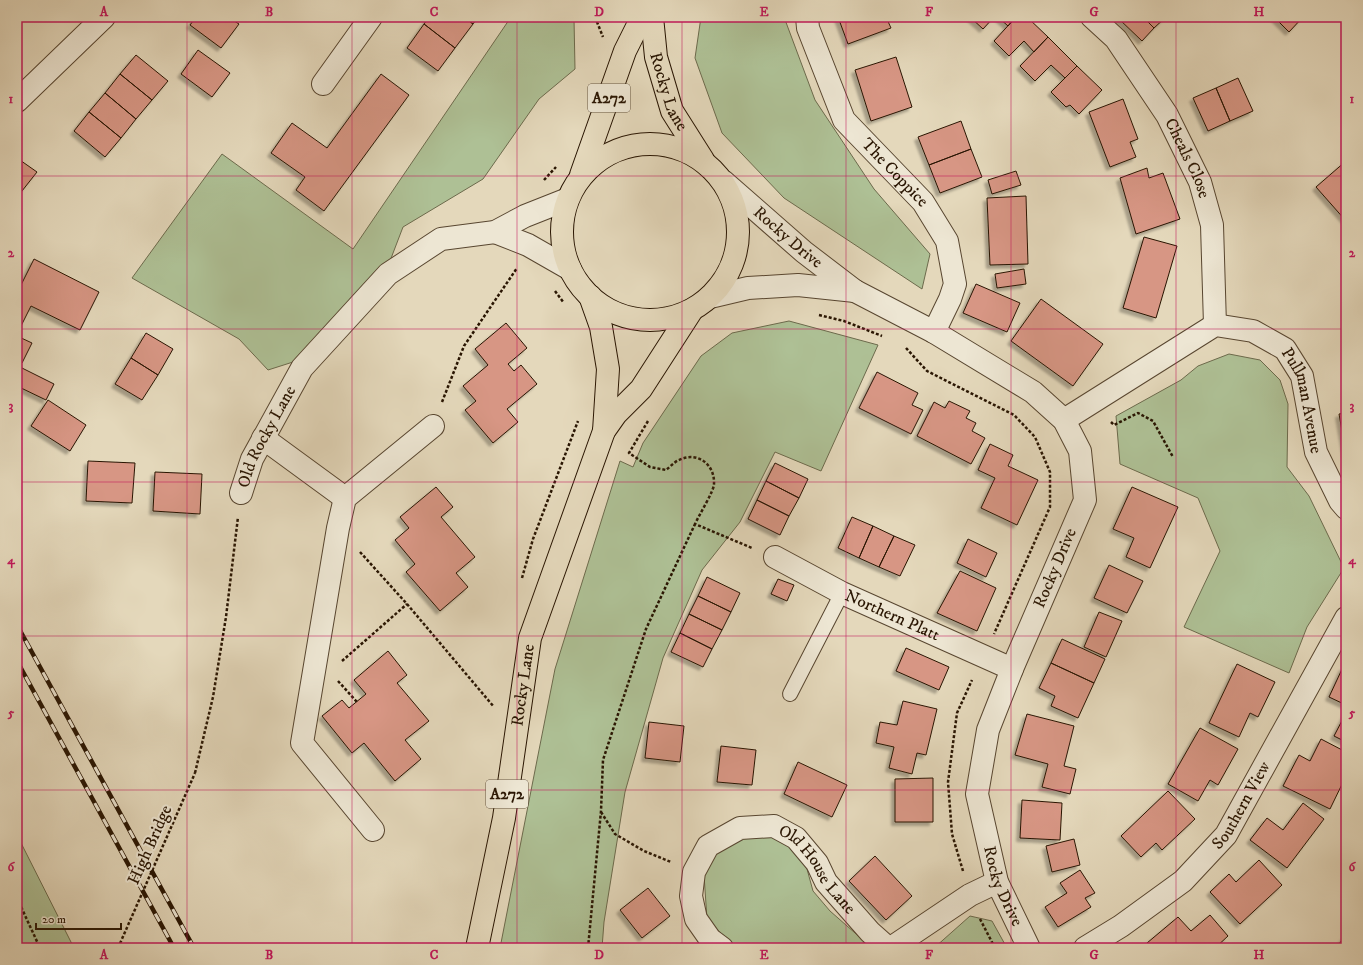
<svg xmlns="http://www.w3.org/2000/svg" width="1363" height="965" viewBox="0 0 1363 965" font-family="'IM FELL DW Pica',serif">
<defs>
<filter id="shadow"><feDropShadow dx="-3.5" dy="3.5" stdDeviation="1" flood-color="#0004"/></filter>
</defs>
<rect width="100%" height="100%" fill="#e4d8bb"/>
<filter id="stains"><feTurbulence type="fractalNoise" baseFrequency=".005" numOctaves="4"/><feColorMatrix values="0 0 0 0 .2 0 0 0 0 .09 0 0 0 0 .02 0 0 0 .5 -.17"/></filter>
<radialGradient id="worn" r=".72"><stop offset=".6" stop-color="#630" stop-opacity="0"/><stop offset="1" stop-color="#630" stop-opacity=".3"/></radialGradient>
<!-- green -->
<path fill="#aec095" stroke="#6c6a4c" d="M511,17H571L574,19L575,69L539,99L483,179L403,227L390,261L293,362L268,370L239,339L132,278L222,154L353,249Z
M701,17H784L815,100L874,189L930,254L922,289L784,198L722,133L695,58Z
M789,321L878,345L821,471L775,452L740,522L702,570L663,658L625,792L604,922L602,948H500L555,669L620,461L633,467L643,443L701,356L732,333Z
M1229,354L1260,360L1280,380L1288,404L1287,467L1309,496L1344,568L1307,627L1289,673L1184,627L1220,551L1198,498L1120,464L1116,416L1181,380L1198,366Z
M17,835L74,948H17Z
M770,836L792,846L807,869L813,891L830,911L863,940L866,948H749L731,944L707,919L704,875L717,852L743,837Z
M970,916L992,921L1007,948H934Z"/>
<!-- building -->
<path fill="#d79684" stroke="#291502" filter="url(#shadow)" d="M196,17H228L239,24L221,48L190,25Z
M429,17H464L473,24L455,48L424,24Z
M464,17H478L473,24Z
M838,17H886L891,28L848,44Z
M970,17H994L983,29Z
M998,17H1016L1008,26Z
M1016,17H1027L1048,37L1034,52L1024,41L1009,56L994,41Z
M1119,17H1143L1154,28L1142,41L1118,18Z
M1143,17H1166L1154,28Z
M1274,17H1303L1289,32Z
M424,24L455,48L438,71L407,48Z
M1048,37L1077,66L1065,78L1051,65L1035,81L1020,66Z
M198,50L230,73L212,97L181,74Z
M136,55L168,81L152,100L120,74Z
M896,57L912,107L871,121L855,70Z
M1077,66L1102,90L1079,114L1070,105L1066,107L1051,92Z
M120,74L152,100L136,119L105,93Z
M381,74L409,95L324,211L296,190L305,177L271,153L292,123L327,148Z
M1238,78L1253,111L1230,121L1216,88Z
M1216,88L1230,121L1208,131L1193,98Z
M105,93L136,119L121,138L89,112Z
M1123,99L1138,139L1130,142L1136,157L1110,167L1089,112Z
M89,112L121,138L105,157L74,131Z
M961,121L971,149L929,165L918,137Z
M971,149L982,177L940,193L929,165Z
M17,158L37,172L18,196L17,195Z
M1346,161V221L1316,187Z
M1147,168L1149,178L1163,173L1180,219L1136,234L1120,178Z
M1016,171L1021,185L992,194L988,180Z
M1026,196L1028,264L990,265L987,198Z
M1144,237L1177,246L1156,318L1123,308Z
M34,259L99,292L80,330L31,306L17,334V293Z
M1024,269L1026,284L997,288L995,274Z
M976,284L1020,303L1007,332L963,313Z
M1041,299L1103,344L1073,386L1011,341Z
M506,323L527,348L508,364L514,371L521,365L537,384L507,409L518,422L493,443L465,410L476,401L463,386L488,365L475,349Z
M146,333L173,349L158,375L131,358Z
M17,336L32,343L22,363L17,360Z
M131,358L158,375L142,400L115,384Z
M22,368L54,384L46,400L17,386V379Z
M877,372L918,393L912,405L923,410L911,434L859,408Z
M48,400L86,425L70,451L31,426Z
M949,401L970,411L966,418L976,423L972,431L985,438L971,464L917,436L934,402L945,408Z
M1346,413V454L1339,414Z
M990,444L1013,455L1008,466L1038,480L1017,525L981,508L995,478L978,470Z
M88,461L135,463L132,503L86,501Z
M775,463L808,479L799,498L766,481Z
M155,472L202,474L200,514L153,511Z
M766,481L799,498L789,516L757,500Z
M436,487L453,507L441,517L475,557L456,573L468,587L440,611L406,572L415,564L395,540L409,528L400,517Z
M1132,487L1178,507L1150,568L1126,557L1134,538L1113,529Z
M757,500L789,516L780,535L748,519Z
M852,517L873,526L859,558L838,548Z
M873,526L894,536L879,567L859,558Z
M894,536L915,545L900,576L879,567Z
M968,539L997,553L986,577L957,563Z
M1109,565L1143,581L1127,613L1094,598Z
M960,571L996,588L977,631L937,613Z
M707,577L740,593L731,612L698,596Z
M778,579L794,585L787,601L771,594Z
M698,596L731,612L722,630L689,614Z
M1099,612L1122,621L1106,657L1084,647Z
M689,614L722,630L712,649L680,633Z
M680,633L712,649L703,667L671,652Z
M1062,639L1105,659L1094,683L1051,663Z
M906,648L949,667L939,690L896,671Z
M388,651L407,675L397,683L429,721L405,740L421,759L395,781L364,743L352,753L322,716L342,700L349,708L366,694L354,680Z
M1051,663L1094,683L1078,718L1051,706L1055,696L1039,688Z
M1237,664L1275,682L1258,717L1250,713L1239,737L1209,723Z
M1343,667L1346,668V705L1329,697Z
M903,701L937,709L926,755L917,753L912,774L889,768L894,747L876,743L880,722L897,725Z
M1346,713V742L1334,736Z
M1027,714L1074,726L1064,766L1076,769L1070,794L1042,787L1048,764L1015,755Z
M649,722L684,726L680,762L645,758Z
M1200,728L1238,749L1218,785L1210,780L1198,801L1168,784Z
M1321,739L1346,752V776L1330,809L1283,786L1299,755L1310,761Z
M721,746L756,750L752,785L717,782Z
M798,762L847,785L832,817L784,794Z
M933,778V822H895V779Z
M1168,791L1195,819L1162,850L1156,843L1141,857L1121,836Z
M1022,800L1062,803L1060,840L1020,838Z
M1303,803L1324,819L1287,868L1250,840L1267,818L1283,830Z
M1074,839L1080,865L1052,872L1046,846Z
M875,856L912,896L886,920L849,881Z
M1259,860L1282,885L1240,924L1210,892L1229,874L1236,882Z
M1080,870L1095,893L1085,898L1091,907L1058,927L1045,907L1067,893L1060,883Z
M648,888L670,916L642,938L620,910Z
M1210,915L1228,936L1215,948H1198L1194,944L1190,948H1151L1147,943L1178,917L1191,931Z
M1346,935V948H1344L1339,944Z"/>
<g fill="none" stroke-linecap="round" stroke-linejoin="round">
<defs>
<path id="service" d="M790,694L842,593"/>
<g id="minor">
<path id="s1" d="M807,17L808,28L844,120L923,202L947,241L955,284L950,299L934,332"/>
<path id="s2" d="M1092,17L1116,39L1167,115L1200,182L1212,225L1215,325"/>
<path d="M323,84L371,17"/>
<path d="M17,101L104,17"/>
<path id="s3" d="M723,181L804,252L855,291L934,332L1033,392L1064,420L1080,451L1085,500L1012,669L988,730L977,794L997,882L1029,948"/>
<path d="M495,232L528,245L570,269"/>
<path d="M710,297L748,288L798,285L855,291"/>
<path id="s4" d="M1064,420L1215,325L1253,331L1285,349L1302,376L1316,452L1340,501L1346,508"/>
<path d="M263,438L345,498"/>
<path id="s5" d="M241,493L252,459L302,368L388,274L441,239L495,232L525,216L568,199"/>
<path id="s6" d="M775,557L842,593L1012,669"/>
<path d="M373,830L302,743L338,528L345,498L433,426"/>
<path id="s7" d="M722,948L710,939L696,919L691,896L694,872L708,846L740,828L774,826L796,838L817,863L826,882L870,932L888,948"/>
<path d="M891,948L970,895L997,882"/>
<path id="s8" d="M1085,948L1121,926L1183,881L1226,835L1346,618"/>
</g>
<g id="trunk">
<path id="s9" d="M652,17L656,57L672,111L703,160"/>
<circle cx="650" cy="232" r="88"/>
<path d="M581,175L625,51L642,17"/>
<path d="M590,296L601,327L608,369L604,431"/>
<path id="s10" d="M477,948L504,818L530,638L604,431L616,414L641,389L692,310"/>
</g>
</defs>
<!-- service casing -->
<use href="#service" stroke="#584630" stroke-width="16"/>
<!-- minor casing -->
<use href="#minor" stroke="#584630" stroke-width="24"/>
<!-- trunk casing -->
<use href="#trunk" stroke="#291502" stroke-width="24"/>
<!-- path -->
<path stroke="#291502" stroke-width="2.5" stroke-dasharray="3 2" stroke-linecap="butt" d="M595,17L603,37
M544,180L556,167
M555,291L564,303
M819,315L844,321L882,336
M906,348L927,371L1014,415L1035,437L1050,472V507L994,634
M442,402L464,346L517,268
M648,421L629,453L650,467L666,470C670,467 674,462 679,460C697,451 715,464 714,484C714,491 699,515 695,524L752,548
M1111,422L1114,425L1138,413L1153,421L1173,457
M360,552L407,604L494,707
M522,578L533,539L578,421
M342,661L407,604
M338,681L357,702
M195,773L213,697L226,617L238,517
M601,812L615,834L644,851L671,862
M963,871L952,834L948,782L957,713L972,680
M17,898L40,948
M17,918L21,908
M980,919L995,948
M588,948L601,811L603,760L646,629L695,524"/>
<!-- service -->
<use href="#service" stroke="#ede6d3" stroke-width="14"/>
<!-- minor -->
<use href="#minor" stroke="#ede6d3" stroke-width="22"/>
<!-- trunk -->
<use href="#trunk" stroke="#e4d8bb" stroke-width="22"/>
<defs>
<path id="rail" d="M17,625L194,948
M17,661L174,948"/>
</defs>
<!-- rail casing -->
<use href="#rail" stroke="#291502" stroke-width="4.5"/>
<!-- rail -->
<use href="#rail" stroke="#ede6d3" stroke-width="3" stroke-dasharray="9" stroke-linecap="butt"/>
<!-- path-bridge -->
<path stroke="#291502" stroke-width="2.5" stroke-dasharray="3 2" stroke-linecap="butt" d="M118,948L195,773"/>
</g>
<!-- grid -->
<path fill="none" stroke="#c2185b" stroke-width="1" stroke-opacity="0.55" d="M187,17V948M352,17V948M517,17V948M682,17V948M846,17V948M1011,17V948M1176,17V948M17,176H1346M17,329H1346M17,482H1346M17,636H1346M17,790H1346"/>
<g text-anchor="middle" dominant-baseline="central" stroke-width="4" stroke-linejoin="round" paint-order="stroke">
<!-- shield labels -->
<g fill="#ede6d3" stroke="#645441" stroke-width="1">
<rect x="588" y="84" width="42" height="28" rx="3"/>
<rect x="486" y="780" width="42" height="28" rx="3"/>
</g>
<g font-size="16" font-weight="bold" fill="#291502">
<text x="609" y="98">A272</text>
<text x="507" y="794">A272</text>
</g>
<!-- street labels -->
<g font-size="17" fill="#291502" stroke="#ede6d3">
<text stroke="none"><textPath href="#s9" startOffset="77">Rocky Lane</textPath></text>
<text stroke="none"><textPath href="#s2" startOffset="172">Cheals Close</textPath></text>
<text stroke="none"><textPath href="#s1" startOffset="183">The Coppice</textPath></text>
<text stroke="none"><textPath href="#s3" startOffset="86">Rocky Drive</textPath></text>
<text stroke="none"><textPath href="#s4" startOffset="309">Pullman Avenue</textPath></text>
<text stroke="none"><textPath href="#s5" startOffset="62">Old Rocky Lane</textPath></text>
<text transform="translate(1055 568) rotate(-67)">Rocky Drive</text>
<text stroke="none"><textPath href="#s6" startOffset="131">Northern Platt</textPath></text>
<text stroke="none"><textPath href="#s10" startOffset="267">Rocky Lane</textPath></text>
<text stroke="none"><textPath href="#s8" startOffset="215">Southern View</textPath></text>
<text transform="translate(150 845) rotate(-66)">High Bridge</text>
<text stroke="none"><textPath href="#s7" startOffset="250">Old House Lane</textPath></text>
<text stroke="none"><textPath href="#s3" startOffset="913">Rocky Drive</textPath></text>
</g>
</g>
<!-- margin -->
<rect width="1363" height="965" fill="none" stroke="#e4d8bb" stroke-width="44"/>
<!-- scale -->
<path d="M36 923v6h85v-6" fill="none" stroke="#291502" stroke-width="2"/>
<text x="42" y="923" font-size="12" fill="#291502" stroke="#ede6d3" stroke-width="3" paint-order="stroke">20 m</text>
<rect x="22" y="22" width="1319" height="921" fill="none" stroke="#c2185b" stroke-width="1.5"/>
<g font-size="13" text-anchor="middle" font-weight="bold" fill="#c2185b">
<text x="104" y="16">A</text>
<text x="269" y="16">B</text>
<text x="434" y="16">C</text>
<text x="599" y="16">D</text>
<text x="764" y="16">E</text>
<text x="929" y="16">F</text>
<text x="1094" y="16">G</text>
<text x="1259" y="16">H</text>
<text x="11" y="103">1</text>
<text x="1352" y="103">1</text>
<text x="11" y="257">2</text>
<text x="1352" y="257">2</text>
<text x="11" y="410">3</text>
<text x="1352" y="410">3</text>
<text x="11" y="564">4</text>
<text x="1352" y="564">4</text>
<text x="11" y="717">5</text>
<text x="1352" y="717">5</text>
<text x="11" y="871">6</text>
<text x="1352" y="871">6</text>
<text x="104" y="959">A</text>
<text x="269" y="959">B</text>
<text x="434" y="959">C</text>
<text x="599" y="959">D</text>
<text x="764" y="959">E</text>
<text x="929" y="959">F</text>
<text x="1094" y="959">G</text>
<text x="1259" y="959">H</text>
</g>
<rect width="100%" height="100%" filter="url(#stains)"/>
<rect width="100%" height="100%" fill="url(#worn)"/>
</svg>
